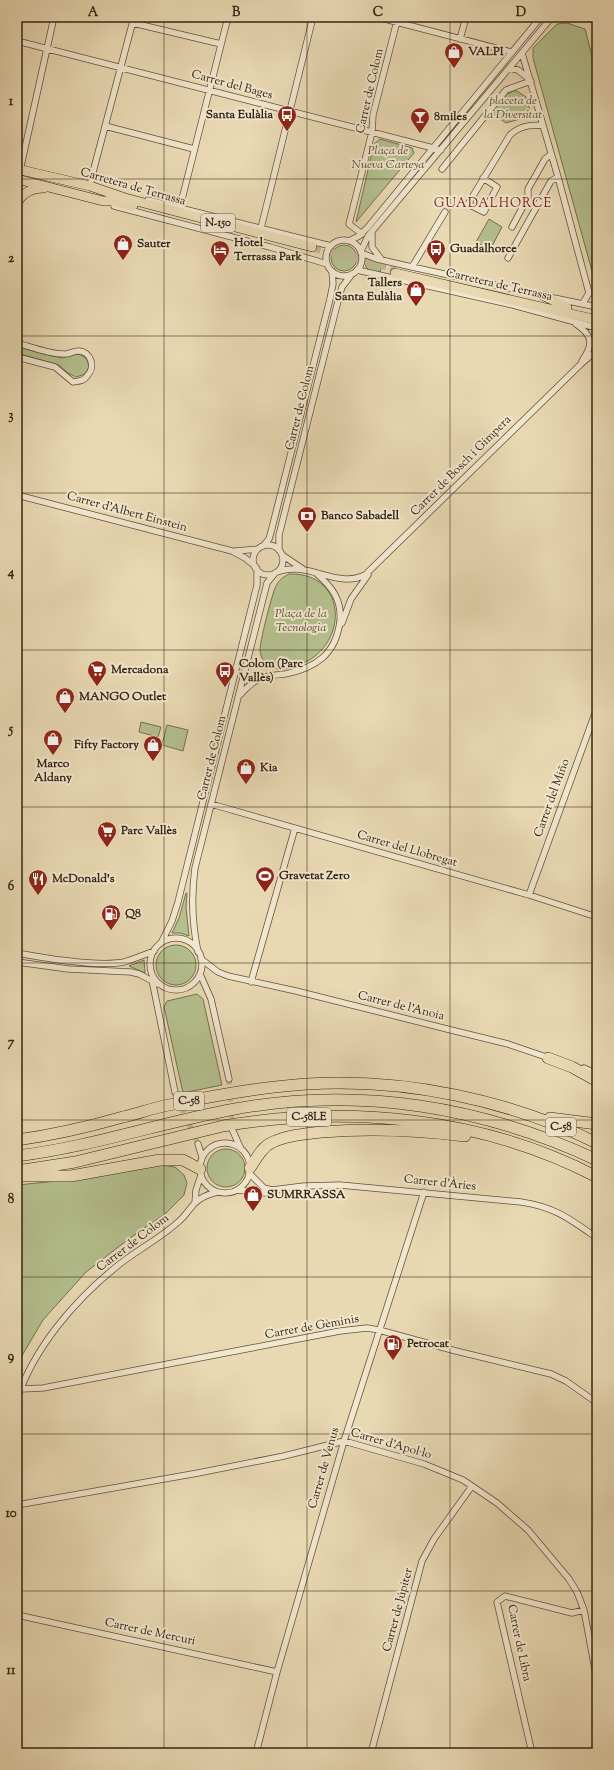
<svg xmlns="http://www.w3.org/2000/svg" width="614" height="1770" viewBox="0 0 614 1770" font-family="'Sorts Mill Goudy',serif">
<rect width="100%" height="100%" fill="#e9d9b3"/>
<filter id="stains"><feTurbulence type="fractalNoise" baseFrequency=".005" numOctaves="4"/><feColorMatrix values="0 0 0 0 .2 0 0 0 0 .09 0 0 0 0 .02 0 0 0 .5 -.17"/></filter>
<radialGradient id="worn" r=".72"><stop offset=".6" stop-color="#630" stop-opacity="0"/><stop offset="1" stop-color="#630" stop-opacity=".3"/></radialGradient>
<!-- green -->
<path fill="#b4c08e" stroke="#747250" d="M567,23L585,29L597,75V289L533,58V48L557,24Z
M513,91H517L526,97L531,114L530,116L506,123L490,112L505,93L508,94Z
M380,139L412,148L414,153L356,222L374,144Z
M489,219L502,227L490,250L476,242Z
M331 258a13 13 0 1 1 26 0a13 13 0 1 1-26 0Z
M369,260L382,262L380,273L369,270L366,267L365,264Z
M17,347L62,358L77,354L81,355L87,359L89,367L85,374L76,377L68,373L59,365L17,353Z
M289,574C349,572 350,649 296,666C287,669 277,671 269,666C264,662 261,658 260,651C259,645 272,593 276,586C279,580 283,577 289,574Z
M141,722L161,727L158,737L139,732Z
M167,725L188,730L183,751L162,745Z
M186,893H187L186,908L189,936L180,933H172L179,918Z
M156 965a20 20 0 1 1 40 0a20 20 0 1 1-40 0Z
M144,960L145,973L129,966Z
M197,994L203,999L222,1085L183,1093L164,1007L167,1001Z
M207 1168a19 19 0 1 1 38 0a19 19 0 1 1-38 0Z
M159,1165L175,1167L184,1175L187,1183L184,1195L165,1214L130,1238L86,1272L43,1320L17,1364V1185L78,1179Z"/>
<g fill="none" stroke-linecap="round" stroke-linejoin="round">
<!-- street-tunnel -->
<path stroke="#c5b593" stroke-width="5.5" stroke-dasharray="5.5 3" stroke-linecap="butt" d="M229,1079L232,1127
M175,1092L198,1144"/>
<!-- primary-tunnel -->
<path stroke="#c5b593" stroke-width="9" stroke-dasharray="9 4.5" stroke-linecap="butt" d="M312,247L396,268"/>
<defs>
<path id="street" d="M377,17L511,52
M579,17L597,20
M133,23L221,44
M460,39L466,17
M17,41L441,150
M522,53L558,177L589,293L583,303
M509,68L518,70L529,79
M105,126L194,149
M442,169L506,90L531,81
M483,178L497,187L484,212L468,204L510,135C519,126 530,125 542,125
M17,184L54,17
M93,187L90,186L93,172L134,17
M148,200L331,246
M114,206L270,247L327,264
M180,207L228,17
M512,227L528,197V189L545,159L550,155
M261,228L313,17
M372,233V247L381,259
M362,234L349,224L372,132L373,115L398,17
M326 258a18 18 0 1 1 36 0a18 18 0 1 1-36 0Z
M349,241L359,236L368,227L541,17
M361,251L368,236L552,17
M361,253L377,259L412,267L546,296
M508,258L551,181L558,177
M412,267L445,212
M357,270L513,305L597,328
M554,298L597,307
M576,324C594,336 593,345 582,361
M17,343C31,347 49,354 63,354C68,355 73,351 78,351C91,351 96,367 87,376C84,381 79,381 73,382L55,367L17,357
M17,495L232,551L245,558L255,566
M253 560a15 15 0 1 1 30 0a15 15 0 1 1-30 0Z
M263,546L269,539L271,532L330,299L333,284L332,271
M279,550V535L339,297L342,287L352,274
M235,551L258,549
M282,555L303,569
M277,572C307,560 337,589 365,575L581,364L597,350
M342,623L351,599L368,575
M240,695C246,688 252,682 261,678C268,675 277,675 285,674C316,668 336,654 340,621C342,600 332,587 317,574
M211,804L529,895L597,917
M529,895L597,708
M150 964a26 26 0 1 1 52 0a26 26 0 1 1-52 0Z
M161,943L172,921L178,902L257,585V569
M198,952C192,923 191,897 195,868L267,583L275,573
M17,953C44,958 98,967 124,962C134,959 144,955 154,951
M201,959L218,972L228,976L296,991L451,1030L508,1044L549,1058
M17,962L68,969L131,972L139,974L158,984
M200,974L211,999L229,1079
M152,980L175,1092
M251,982L295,828
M584,1068L597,1074
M232,1129L241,1149
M200 1168a25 25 0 1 1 50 0a25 25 0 1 1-50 0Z
M198,1144L202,1157
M249,1173L264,1188L272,1190
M237,1190L265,1193L272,1190L304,1186L340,1185L521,1202C555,1207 570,1219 597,1238
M195,1203L196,1190L201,1175
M21,1389L43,1388L340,1331L367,1328L379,1330L456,1351L551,1374L566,1381L597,1403
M17,1399C34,1348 74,1301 116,1267C135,1251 158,1240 177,1223C185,1217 189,1209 195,1203C201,1197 209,1194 217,1192
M17,1505L198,1473L284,1456L344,1441L424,1464L463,1480L497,1503L528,1530L569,1579L577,1592L584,1610L597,1680
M17,1615L277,1672
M256,1753L277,1672L344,1441L424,1192
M371,1753L422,1561L434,1539L472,1486
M532,1753L497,1602L505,1596L572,1613L584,1610"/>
<path id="primary" d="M17,169L90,186L125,198L312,247
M17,179L103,201H112L133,206
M17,203C23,192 32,188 44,188
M395,273L597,320
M544,296L567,307"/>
<path id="highway" d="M548,1058L572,1067L597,1081
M550,1118L597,1124
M17,1140C53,1135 88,1127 123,1117C137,1114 150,1109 164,1106C211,1096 259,1087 307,1084C405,1078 509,1100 597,1143
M17,1156C91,1147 162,1122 235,1109C359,1086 484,1107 597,1160
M250,1168C256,1159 262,1147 271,1143C287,1135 305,1134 322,1132C370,1128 417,1130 465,1136
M17,1171L75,1162L223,1126C349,1105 483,1117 597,1177
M24,1176H71L160,1160H183L200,1169"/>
</defs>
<!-- street casing -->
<use href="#street" stroke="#62513b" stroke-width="7"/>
<!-- primary casing -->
<use href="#primary" stroke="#352413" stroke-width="10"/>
<!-- highway casing -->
<use href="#highway" stroke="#352413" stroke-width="12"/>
<!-- street -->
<use href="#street" stroke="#f1e6ce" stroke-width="5.5"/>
<!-- primary -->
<use href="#primary" stroke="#e9d9b3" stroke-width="9"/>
<!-- highway -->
<use href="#highway" stroke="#e9d9b3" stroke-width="11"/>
</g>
<!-- grid -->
<path fill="none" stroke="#352413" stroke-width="1" stroke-opacity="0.55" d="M164,17V1753M307,17V1753M450,17V1753M17,179H597M17,336H597M17,493H597M17,650H597M17,807H597M17,963H597M17,1120H597M17,1277H597M17,1434H597M17,1591H597"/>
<!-- icons -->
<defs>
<symbol id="shop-pin" viewBox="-11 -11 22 30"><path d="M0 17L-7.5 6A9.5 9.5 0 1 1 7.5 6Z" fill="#8f2418" stroke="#f1e6ce"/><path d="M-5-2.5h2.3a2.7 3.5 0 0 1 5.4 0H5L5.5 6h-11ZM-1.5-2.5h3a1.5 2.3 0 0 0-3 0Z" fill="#fff"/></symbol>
<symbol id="bus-pin" viewBox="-11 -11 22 30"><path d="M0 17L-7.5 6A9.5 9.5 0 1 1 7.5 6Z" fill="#8f2418" stroke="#f1e6ce"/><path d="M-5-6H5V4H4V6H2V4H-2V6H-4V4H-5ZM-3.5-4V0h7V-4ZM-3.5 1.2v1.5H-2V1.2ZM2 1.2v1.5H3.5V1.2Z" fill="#fff"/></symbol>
<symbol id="bar-pin" viewBox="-11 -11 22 30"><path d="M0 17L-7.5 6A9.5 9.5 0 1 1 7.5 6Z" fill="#8f2418" stroke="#f1e6ce"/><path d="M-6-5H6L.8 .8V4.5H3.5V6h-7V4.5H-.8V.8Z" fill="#fff"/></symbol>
<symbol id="hotel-pin" viewBox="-11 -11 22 30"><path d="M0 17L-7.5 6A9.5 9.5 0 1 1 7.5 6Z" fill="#8f2418" stroke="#f1e6ce"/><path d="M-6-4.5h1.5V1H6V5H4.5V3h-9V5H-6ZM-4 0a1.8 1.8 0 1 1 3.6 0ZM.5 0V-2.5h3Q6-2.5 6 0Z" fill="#fff"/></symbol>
<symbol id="bank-pin" viewBox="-11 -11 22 30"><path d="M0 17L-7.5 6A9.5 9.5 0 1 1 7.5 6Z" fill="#8f2418" stroke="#f1e6ce"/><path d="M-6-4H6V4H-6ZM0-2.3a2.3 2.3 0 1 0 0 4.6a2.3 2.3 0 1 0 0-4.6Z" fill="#fff"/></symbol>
<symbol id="supermarket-pin" viewBox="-11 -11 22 30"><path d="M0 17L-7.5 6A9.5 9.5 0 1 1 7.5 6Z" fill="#8f2418" stroke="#f1e6ce"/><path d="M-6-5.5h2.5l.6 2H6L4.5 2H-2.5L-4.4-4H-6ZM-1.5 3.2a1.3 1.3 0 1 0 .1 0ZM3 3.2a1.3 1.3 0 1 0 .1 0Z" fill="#fff"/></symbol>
<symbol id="stadium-pin" viewBox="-11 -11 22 30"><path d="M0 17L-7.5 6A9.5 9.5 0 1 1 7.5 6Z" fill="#8f2418" stroke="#f1e6ce"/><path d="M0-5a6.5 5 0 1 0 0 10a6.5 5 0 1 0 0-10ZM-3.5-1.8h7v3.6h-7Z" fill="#fff"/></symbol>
<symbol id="restaurant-pin" viewBox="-11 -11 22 30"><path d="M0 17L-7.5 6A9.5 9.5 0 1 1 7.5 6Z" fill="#8f2418" stroke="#f1e6ce"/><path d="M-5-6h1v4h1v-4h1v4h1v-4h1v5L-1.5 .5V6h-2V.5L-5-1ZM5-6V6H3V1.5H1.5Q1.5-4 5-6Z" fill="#fff"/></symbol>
<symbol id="fuel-pin" viewBox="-11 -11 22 30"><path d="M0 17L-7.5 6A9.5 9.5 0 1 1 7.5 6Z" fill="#8f2418" stroke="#f1e6ce"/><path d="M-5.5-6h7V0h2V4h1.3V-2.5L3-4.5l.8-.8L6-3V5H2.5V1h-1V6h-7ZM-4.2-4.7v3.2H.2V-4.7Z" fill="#fff"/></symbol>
</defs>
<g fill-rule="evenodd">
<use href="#shop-pin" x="443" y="41" width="22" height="30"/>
<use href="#bus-pin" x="276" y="104" width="22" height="30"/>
<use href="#bar-pin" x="409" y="106" width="22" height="30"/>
<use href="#shop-pin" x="112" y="233" width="22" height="30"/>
<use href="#bus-pin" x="425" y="238" width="22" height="30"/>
<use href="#hotel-pin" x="209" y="239" width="22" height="30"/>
<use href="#shop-pin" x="405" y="279" width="22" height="30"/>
<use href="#bank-pin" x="296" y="505" width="22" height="30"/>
<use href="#supermarket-pin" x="86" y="659" width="22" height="30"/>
<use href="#bus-pin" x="214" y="660" width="22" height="30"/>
<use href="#shop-pin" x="54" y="686" width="22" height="30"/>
<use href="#shop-pin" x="42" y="728" width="22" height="30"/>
<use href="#shop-pin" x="142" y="734" width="22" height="30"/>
<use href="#shop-pin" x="235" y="757" width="22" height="30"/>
<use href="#supermarket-pin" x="96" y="820" width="22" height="30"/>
<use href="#stadium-pin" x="254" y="865" width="22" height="30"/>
<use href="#restaurant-pin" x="27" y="868" width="22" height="30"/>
<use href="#fuel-pin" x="100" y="903" width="22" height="30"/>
<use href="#shop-pin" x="242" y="1184" width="22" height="30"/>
<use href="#fuel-pin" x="382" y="1333" width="22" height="30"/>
</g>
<g text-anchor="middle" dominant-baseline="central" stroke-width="4" stroke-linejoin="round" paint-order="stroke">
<!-- shield labels -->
<g fill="#f1e6ce" stroke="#6d5e4b" stroke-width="1">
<rect x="201" y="214" width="34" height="18" rx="3"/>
<rect x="174" y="1092" width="30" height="18" rx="3"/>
<rect x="287" y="1108" width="44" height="18" rx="3"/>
<rect x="546" y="1118" width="30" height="18" rx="3"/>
</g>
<g font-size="11" font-weight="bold" fill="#352413">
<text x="218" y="223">N-150</text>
<text x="189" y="1101">C-58</text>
<text x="309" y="1117">C-58LE</text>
<text x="561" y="1127">C-58</text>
</g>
<!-- poi labels -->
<g font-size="12" font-weight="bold" fill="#352413" stroke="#f1e6ce" text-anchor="start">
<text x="468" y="52">VALPI</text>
<text x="273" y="115" text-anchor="end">Santa Eulàlia</text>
<text x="434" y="117">8miles</text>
<text x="234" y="243">Hotel<tspan x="234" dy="14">Terrassa Park</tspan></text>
<text x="137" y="244">Sauter</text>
<text x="450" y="249">Guadalhorce</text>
<text x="402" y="283" text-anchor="end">Tallers<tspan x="402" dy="14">Santa Eulàlia</tspan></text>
<text x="321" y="516">Banco Sabadell</text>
<text x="239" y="664">Colom (Parc<tspan x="239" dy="14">Vallès)</tspan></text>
<text x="111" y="670">Mercadona</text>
<text x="79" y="697">MANGO Outlet</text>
<text x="139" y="745" text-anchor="end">Fifty Factory</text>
<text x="53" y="764" text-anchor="middle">Marco<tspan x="53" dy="14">Aldany</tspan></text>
<text x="260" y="768">Kia</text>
<text x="121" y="831">Parc Vallès</text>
<text x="279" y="876">Gravetat Zero</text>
<text x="52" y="879">McDonald's</text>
<text x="125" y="914">Q8</text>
<text x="267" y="1195">SUMRRASSA</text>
<text x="407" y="1344">Petrocat</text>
</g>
<!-- street labels -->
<g font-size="12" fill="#352413" stroke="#f1e6ce">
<text transform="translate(232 85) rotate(15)">Carrer del Bages</text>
<text transform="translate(370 91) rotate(-77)">Carrer de Colom</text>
<text transform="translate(133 187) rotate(16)">Carretera de Terrassa</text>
<text transform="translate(499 285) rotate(13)">Carretera de Terrassa</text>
<text transform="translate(300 408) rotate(-76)">Carrer de Colom</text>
<text transform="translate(461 466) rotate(-45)">Carrer de Bosch i Gimpera</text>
<text transform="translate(127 512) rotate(15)">Carrer d'Albert Einstein</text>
<text transform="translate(212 758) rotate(-76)">Carrer de Colom</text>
<text transform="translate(552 798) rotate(-70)">Carrer del Miño</text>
<text transform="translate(407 849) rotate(16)">Carrer del Llobregat</text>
<text transform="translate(401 1006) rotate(14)">Carrer de l'Anoia</text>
<text transform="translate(440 1183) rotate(6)">Carrer d'Àries</text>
<text transform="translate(133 1243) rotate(-37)">Carrer de Colom</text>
<text transform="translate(312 1327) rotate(-10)">Carrer de Gèminis</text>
<text transform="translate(391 1444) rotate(16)">Carrer d'Apol·lo</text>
<text transform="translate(324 1468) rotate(-74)">Carrer de Venus</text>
<text transform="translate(398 1610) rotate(-75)">Carrer de Júpiter</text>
<text transform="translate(150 1632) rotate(12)">Carrer de Mercuri</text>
<text transform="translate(519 1643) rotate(78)">Carrer de Libra</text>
</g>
<!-- park labels -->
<g font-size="12" font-style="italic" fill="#554b32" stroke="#f1e6ce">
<text x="513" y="101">placeta de<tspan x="513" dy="14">la Diversitat</tspan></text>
<text x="388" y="151">Plaça de<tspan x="388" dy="14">Nueva Carteya</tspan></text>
<text x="301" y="614">Plaça de la<tspan x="301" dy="14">Tecnologia</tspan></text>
</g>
<!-- neighbourhood labels -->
<g font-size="13" letter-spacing="1" fill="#7a1f14" stroke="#f1e6ce">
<text x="493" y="204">GUADALHORCE</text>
</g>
</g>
<!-- margin -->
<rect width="614" height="1770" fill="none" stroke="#e9d9b3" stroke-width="44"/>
<rect x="22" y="22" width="570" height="1726" fill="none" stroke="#352413" stroke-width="1.5"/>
<g font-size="13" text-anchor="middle" font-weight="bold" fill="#352413">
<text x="93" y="16">A</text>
<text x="236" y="16">B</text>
<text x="378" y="16">C</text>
<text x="521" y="16">D</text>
<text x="11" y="105">1</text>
<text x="11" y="262">2</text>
<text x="11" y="419">3</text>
<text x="11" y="576">4</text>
<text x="11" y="733">5</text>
<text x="11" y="890">6</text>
<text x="11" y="1046">7</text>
<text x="11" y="1203">8</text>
<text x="11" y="1360">9</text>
<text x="11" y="1517">10</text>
<text x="11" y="1674">11</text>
</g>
<rect width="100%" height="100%" filter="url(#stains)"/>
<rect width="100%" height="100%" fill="url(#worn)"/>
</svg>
